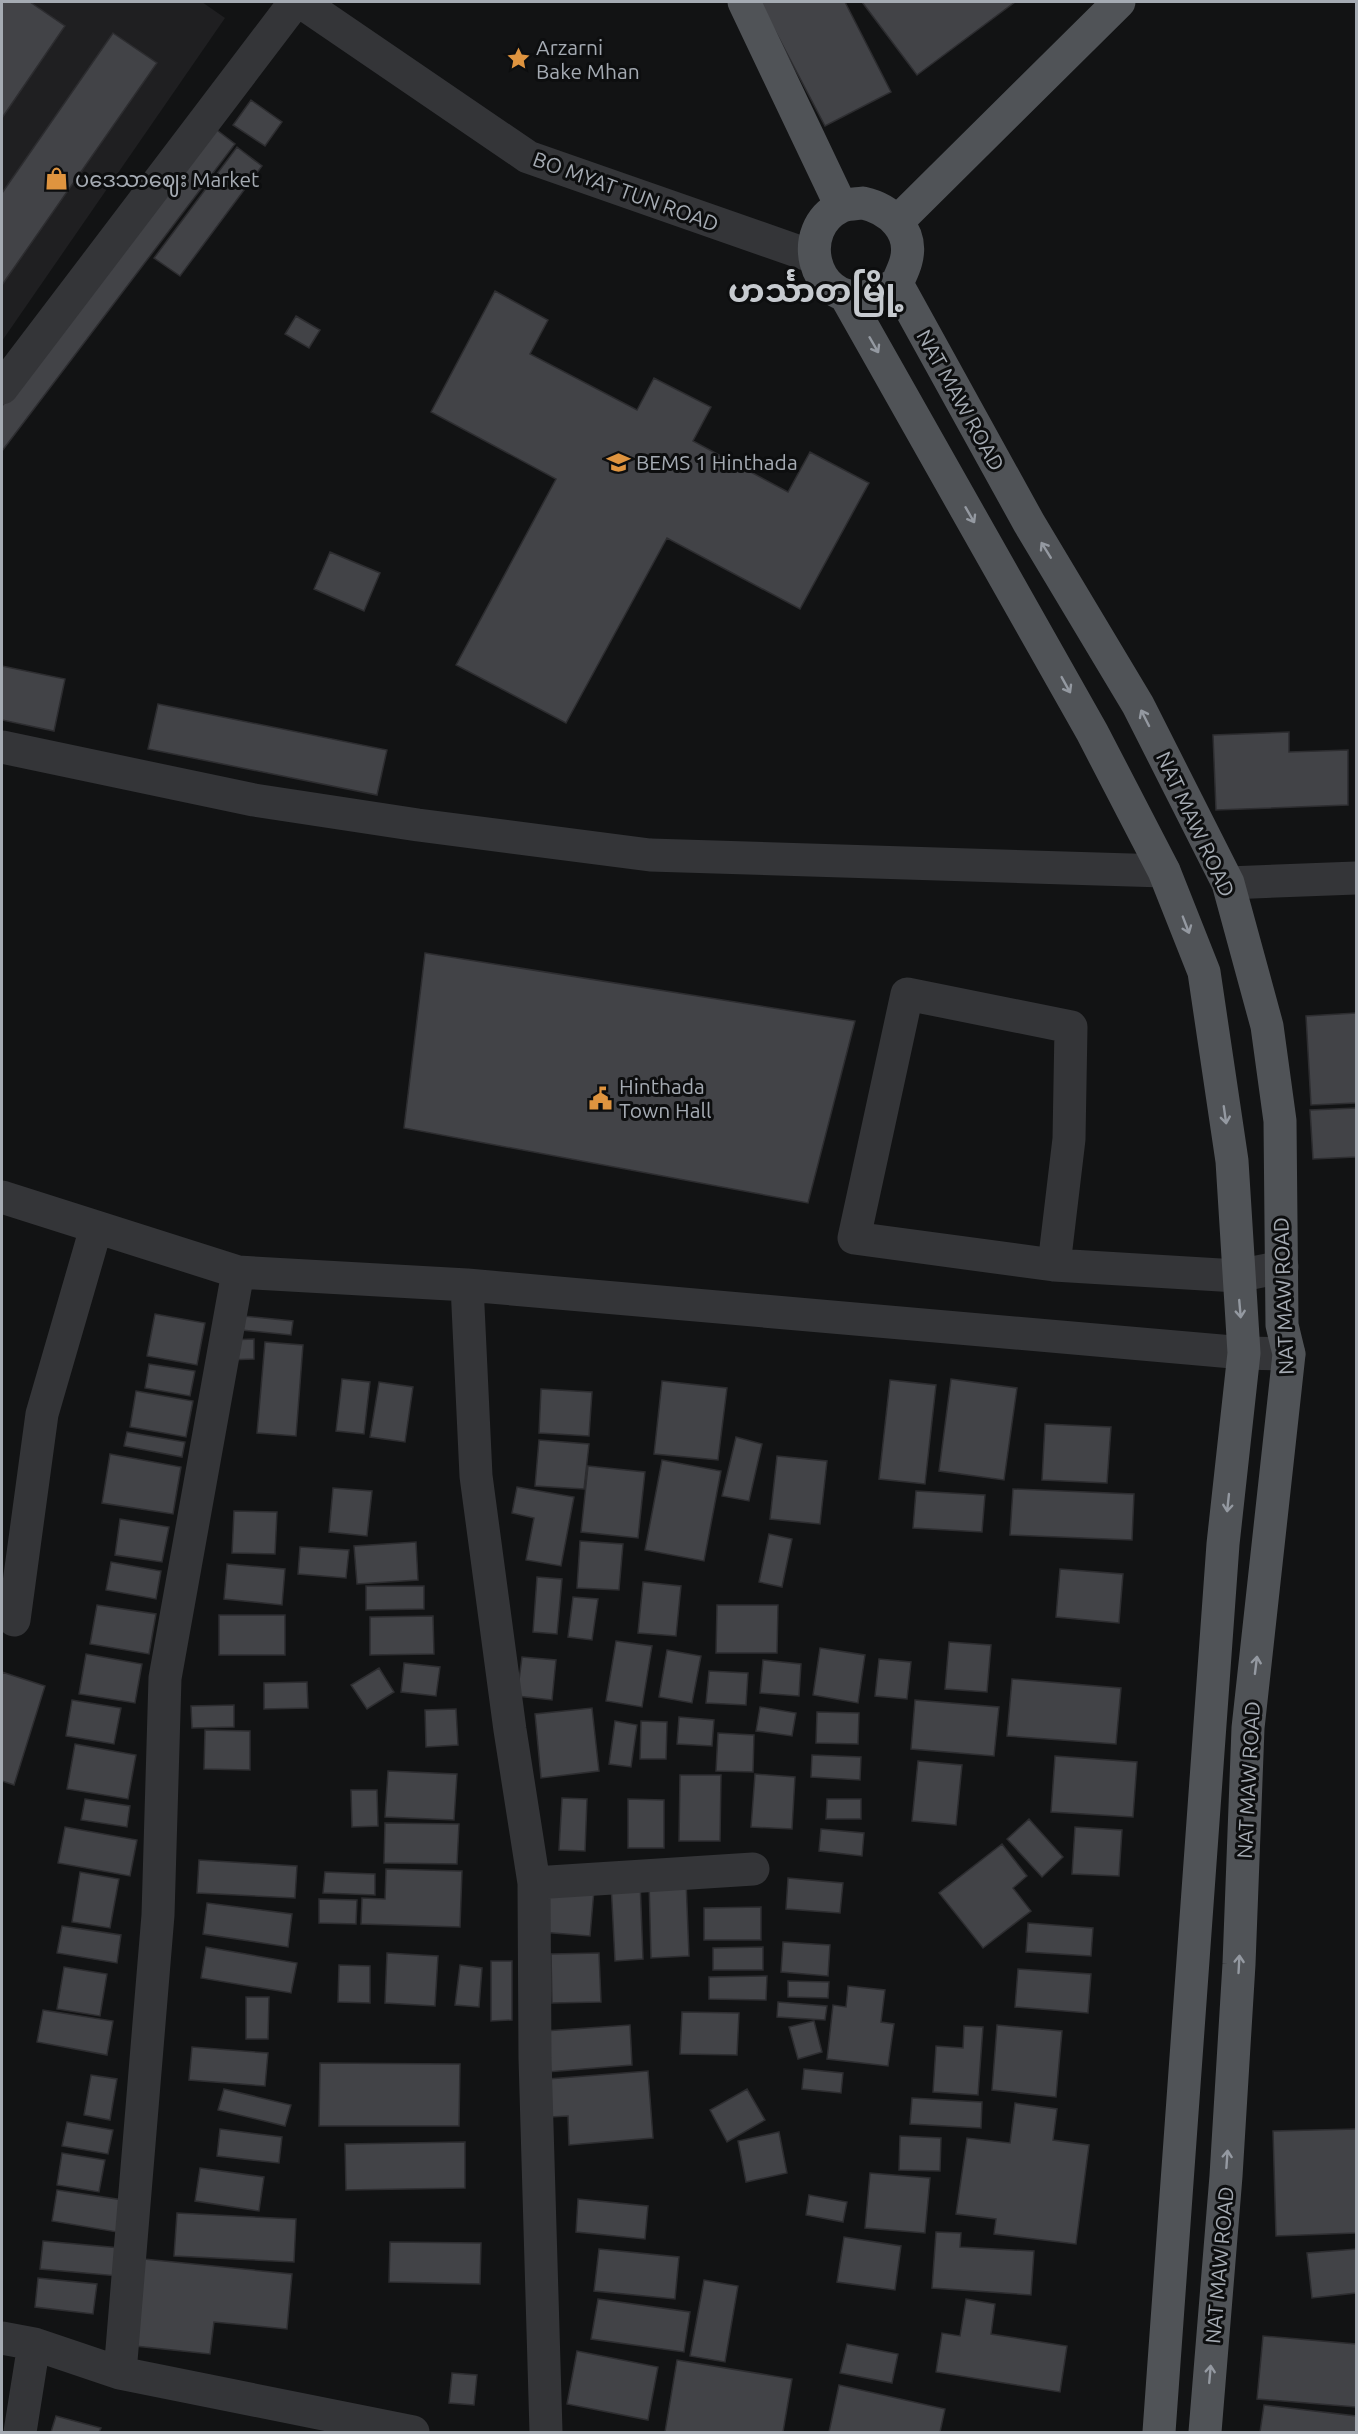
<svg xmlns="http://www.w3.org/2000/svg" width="1358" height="2434" viewBox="0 0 1358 2434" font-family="Ubuntu,'Noto Sans Myanmar',sans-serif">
<rect width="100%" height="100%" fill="#121314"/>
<!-- built -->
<path fill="#1f1f21" d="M2,2H202L225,18L2,341Z"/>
<!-- building -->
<path fill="#424347" stroke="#2d2d30" stroke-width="1.5" d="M2,2H30L65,26L2,118Z
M760,2H845L891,92L825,126Z
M862,2H1015L917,75Z
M113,33L157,63L2,285V193Z
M251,100L282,122L265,146L233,125Z
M213,127L235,144L2,451V406Z
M237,147L262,166L180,276L154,258Z
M495,291L548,320L530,354L637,410L654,378L711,407L693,441L788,492L810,452L869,483L800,609L667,538L566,723L456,665L556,479L431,412Z
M296,316L320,330L309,348L285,334Z
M330,552L380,573L364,611L314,589Z
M2,666L65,679L54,731L2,720Z
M158,704L387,750L377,795L148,749Z
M1289,732V752L1348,750V805L1216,810L1213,735Z
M425,953L855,1021L808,1203L404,1128Z
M1356,1013V1103L1311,1105L1306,1016Z
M1356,1108V1157L1313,1159L1310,1110Z
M155,1314L205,1323L197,1365L147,1356Z
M233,1315L293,1321L291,1335L232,1329Z
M254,1339V1359L227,1360V1340Z
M265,1342L303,1345L296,1436L257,1433Z
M149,1364L195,1371L190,1396L145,1388Z
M342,1379L370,1382L364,1434L336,1431Z
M951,1379L1017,1388L1004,1480L939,1471Z
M890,1380L936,1385L925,1484L879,1479Z
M662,1381L727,1388L718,1460L654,1454Z
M379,1382L413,1387L405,1442L370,1437Z
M541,1389L592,1392L589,1436L539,1433Z
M136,1391L193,1401L186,1437L130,1427Z
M1045,1424L1111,1427L1107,1483L1042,1480Z
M127,1432L185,1442L182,1457L124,1446Z
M736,1437L762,1444L749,1501L722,1496Z
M539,1440L589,1444L584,1489L535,1486Z
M110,1454L181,1467L173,1514L102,1503Z
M777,1456L827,1461L820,1524L770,1519Z
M662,1460L721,1471L704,1561L645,1550Z
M588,1466L645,1472L638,1538L581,1532Z
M517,1487L574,1497L561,1566L526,1560L534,1518L512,1513Z
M333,1488L372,1491L367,1536L329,1532Z
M1013,1489L1134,1494L1132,1540L1010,1535Z
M916,1491L985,1495L982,1532L913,1528Z
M234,1511L277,1512L275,1554L232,1553Z
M120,1519L169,1527L162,1562L115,1555Z
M769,1534L792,1539L782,1587L759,1582Z
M580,1541L623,1544L619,1590L577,1588Z
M416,1542L418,1580L357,1584L354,1546Z
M300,1547L349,1550L346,1578L298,1574Z
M111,1562L161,1571L156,1599L106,1590Z
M227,1564L285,1569L282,1605L224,1599Z
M1060,1569L1123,1574L1119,1623L1056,1617Z
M537,1577L562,1579L557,1634L533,1632Z
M643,1582L681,1586L676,1636L638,1633Z
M366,1586H424V1609L366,1610Z
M573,1597L598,1599L592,1640L568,1637Z
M97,1605L156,1614L149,1654L90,1644Z
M717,1605H778L777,1653H716Z
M219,1615H285V1655H219Z
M433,1616L434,1654L370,1655V1617Z
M616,1641L652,1646L642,1707L606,1701Z
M949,1642L991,1645L987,1692L945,1689Z
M820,1648L865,1655L858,1703L813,1695Z
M667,1650L701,1656L692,1703L659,1697Z
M86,1654L142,1664L135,1703L79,1694Z
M522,1657L556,1660L552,1700L517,1696Z
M879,1659L911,1662L907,1699L875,1696Z
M763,1660L801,1664L799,1696L760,1693Z
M404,1663L440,1667L436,1696L401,1692Z
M379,1668L394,1692L367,1709L351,1685Z
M709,1671L748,1673L746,1705L706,1703Z
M2,1672L45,1686L14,1785L2,1781Z
M1012,1679L1121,1688L1116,1744L1007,1736Z
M307,1682L308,1708L264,1709V1683Z
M72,1700L121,1708L114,1744L66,1736Z
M915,1700L999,1707L994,1756L911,1749Z
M234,1705V1727L192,1728L191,1706Z
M760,1707L796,1713L792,1736L756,1731Z
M592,1708L599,1771L541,1778L535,1714Z
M456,1709L458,1745L426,1747L425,1710Z
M817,1712L859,1713L858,1744L816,1743Z
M679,1717L714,1720L712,1746L677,1744Z
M615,1721L637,1725L631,1767L609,1764Z
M641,1721L667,1722L666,1759H640Z
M205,1730L250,1731V1770L204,1769Z
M718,1733L754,1735L753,1772L716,1771Z
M75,1744L136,1755L128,1799L67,1789Z
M812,1755L861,1757L860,1780L811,1777Z
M1055,1756L1137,1762L1133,1817L1051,1812Z
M918,1761L962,1765L956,1825L912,1821Z
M388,1771L457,1774L454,1820L385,1817Z
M755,1774L795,1777L792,1829L751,1827Z
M680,1775H721L720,1841H679Z
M351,1790H377L378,1826L352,1827Z
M562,1798L587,1799L585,1851L559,1850Z
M85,1799L130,1806L127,1827L81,1820Z
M628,1799L664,1800V1848H628Z
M827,1799H861V1819H826Z
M1029,1819L1063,1857L1042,1877L1007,1839Z
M385,1823L459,1824L457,1864L384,1863Z
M65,1827L137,1840L130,1876L58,1863Z
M1075,1827L1122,1830L1119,1876L1072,1874Z
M821,1829L864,1833L862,1856L819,1851Z
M1002,1844L1027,1876L1013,1888L1031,1911L983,1948L939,1893Z
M199,1860L297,1866L295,1898L197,1893Z
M386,1869L462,1871L460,1927L361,1924L362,1898L385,1899Z
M80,1872L119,1879L110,1928L72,1922Z
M325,1872L375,1874V1895L323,1893Z
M788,1878L843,1883L840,1913L786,1909Z
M686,1880L689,1956L651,1958L649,1881Z
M640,1881L643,1959L615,1961L611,1883Z
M545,1886L594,1890L590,1936L541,1932Z
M319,1899L357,1900L356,1924L319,1923Z
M207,1903L292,1914L288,1947L203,1934Z
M761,1907V1940H704V1908Z
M1028,1923L1093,1928L1091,1956L1026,1952Z
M62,1926L121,1935L117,1963L57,1953Z
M783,1942L830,1945L828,1976L781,1972Z
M206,1947L297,1963L291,1993L201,1978Z
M763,1947V1970H713V1948Z
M387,1953L438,1956L435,2006L385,2003Z
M599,1953L601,2002L552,2003L551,1954Z
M491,1961H512V2020L491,2021Z
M339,1965L370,1966V2003L338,2002Z
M460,1965L482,1968L479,2007L455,2005Z
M64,1967L107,1974L100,2016L57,2009Z
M1018,1969L1091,1974L1088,2013L1015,2007Z
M767,1976L766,2000L709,1999V1977Z
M788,1981L829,1982L828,1998L788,1997Z
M848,1986L885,1990L881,2022L894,2024L888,2066L827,2059L833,2005L846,2007Z
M246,1997H269L268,2039H246Z
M778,2002L827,2006L825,2020L777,2017Z
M43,2010L113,2021L107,2055L37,2042Z
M682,2012L739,2013L737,2055L680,2054Z
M814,2021L822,2052L798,2059L789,2027Z
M630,2025L632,2065L547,2072L544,2031Z
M997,2025L1062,2031L1056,2097L992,2090Z
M964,2026L983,2027L978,2095L933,2092L936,2046L963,2048Z
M192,2047L268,2053L265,2086L189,2080Z
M320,2063L460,2064L459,2126H319Z
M804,2069L843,2073L841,2093L802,2089Z
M648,2071L653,2138L569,2145L568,2116L550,2117L548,2079Z
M91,2075L117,2079L110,2120L84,2115Z
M224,2089L291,2105L285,2126L218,2110Z
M747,2089L765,2120L727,2142L710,2110Z
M912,2098L982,2102L981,2128L910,2124Z
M1015,2103L1057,2109L1053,2140L1089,2145L1076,2244L994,2234L996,2219L956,2214L967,2138L1010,2143Z
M67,2122L113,2130L108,2154L62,2146Z
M220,2129L282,2137L279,2163L217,2156Z
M1356,2129V2233L1276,2236L1273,2131Z
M779,2132L787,2173L746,2182L738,2141Z
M900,2136L941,2138L940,2171L899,2170Z
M465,2142V2188L346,2190L345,2144Z
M62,2153L105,2160L99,2192L57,2185Z
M200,2168L264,2177L259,2211L195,2201Z
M870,2173L930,2178L925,2233L865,2228Z
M57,2190L123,2200L117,2232L52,2221Z
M809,2195L847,2202L843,2222L806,2215Z
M578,2199L648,2206L645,2239L576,2232Z
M177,2213L296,2219L294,2262L174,2256Z
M936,2232L961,2233L960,2247L1034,2251L1031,2295L932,2288Z
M844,2237L901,2246L895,2290L837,2282Z
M43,2241L121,2248L118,2276L40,2269Z
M390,2242L481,2243L480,2284L389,2282Z
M599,2249L679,2257L675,2299L594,2291Z
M1356,2249V2293L1312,2298L1307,2253Z
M144,2259L292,2274L287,2329L214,2322L210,2354L135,2346Z
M38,2278L97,2284L93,2314L35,2307Z
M704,2280L738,2286L725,2362L690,2356Z
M598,2299L690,2312L684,2352L591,2339Z
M966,2299L995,2304L991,2334L1067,2346L1060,2392L936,2372L942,2333L960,2336Z
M1263,2336L1356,2344V2407L1257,2399Z
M847,2344L898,2354L892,2383L840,2373Z
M577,2351L658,2367L648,2420L567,2404Z
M677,2360L792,2379L783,2432H665Z
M452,2373L477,2375L474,2405L449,2403Z
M839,2385L945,2409L940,2432H829Z
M1264,2405L1356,2416V2432H1260Z
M56,2416L101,2428L99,2432H51Z"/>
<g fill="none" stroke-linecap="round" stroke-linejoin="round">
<!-- minor -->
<path stroke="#343538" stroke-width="33" d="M301,2L528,157L814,257
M2,388L295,2
M2,747L254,800L418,825L650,855L1164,871
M1228,883L1356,878
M2,1197L238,1272L467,1285L1244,1353L1289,1354
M1054,1265L1069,1139L1071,1027L907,994L854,1238L1054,1265L1237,1276L1282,1267
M467,1285L476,1476L510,1730L534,1883L535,2058L546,2432
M14,1620L42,1414L96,1228
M534,1883L753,1869
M2,2338L34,2344L120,2373L413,2432
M120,2373L158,1915L165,1678L238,1272
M20,2432L34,2344"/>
<!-- major -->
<path stroke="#505357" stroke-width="33" d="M744,2L841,206
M863,203C890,209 914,231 906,261C904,269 900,276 897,284C886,289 876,295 863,297C812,301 796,229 840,207C846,204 856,204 863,203Z
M898,221L1119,2
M897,284L1029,523L1138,705L1228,883L1267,1026L1280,1121L1282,1325L1289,1354L1248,1728L1239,1964L1226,2176L1205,2432
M845,295L1092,732L1164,871L1204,972L1232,1161L1244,1353L1223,1544L1159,2432"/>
</g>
<!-- one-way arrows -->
<defs><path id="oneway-shaft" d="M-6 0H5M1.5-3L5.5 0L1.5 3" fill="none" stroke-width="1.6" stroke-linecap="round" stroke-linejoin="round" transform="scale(1.5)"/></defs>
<g stroke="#9499a1">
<use href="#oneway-shaft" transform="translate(874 345) rotate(60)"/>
<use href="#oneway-shaft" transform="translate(970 515) rotate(60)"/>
<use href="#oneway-shaft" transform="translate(1046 550) rotate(-122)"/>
<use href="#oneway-shaft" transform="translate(1066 685) rotate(61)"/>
<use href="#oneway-shaft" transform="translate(1145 718) rotate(-117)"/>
<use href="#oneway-shaft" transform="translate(1186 925) rotate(69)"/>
<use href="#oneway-shaft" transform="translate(1225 1115) rotate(82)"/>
<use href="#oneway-shaft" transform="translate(1240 1309) rotate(85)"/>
<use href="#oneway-shaft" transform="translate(1228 1503) rotate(96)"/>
<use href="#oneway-shaft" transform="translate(1256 1665) rotate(-83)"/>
<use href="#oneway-shaft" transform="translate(1239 1964) rotate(-87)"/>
<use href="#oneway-shaft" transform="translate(1227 2159) rotate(-86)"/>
<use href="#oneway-shaft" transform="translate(1210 2374) rotate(-85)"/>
</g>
<!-- icons -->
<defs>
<symbol id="sight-bare" viewBox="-9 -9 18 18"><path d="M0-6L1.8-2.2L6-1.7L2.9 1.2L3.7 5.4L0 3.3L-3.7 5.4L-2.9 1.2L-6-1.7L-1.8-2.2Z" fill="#df943f" stroke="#0d0e0f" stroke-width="2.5" paint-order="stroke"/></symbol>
<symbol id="shop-bare" viewBox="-9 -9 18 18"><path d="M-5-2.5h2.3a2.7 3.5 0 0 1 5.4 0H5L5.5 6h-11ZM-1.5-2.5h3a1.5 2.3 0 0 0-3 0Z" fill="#df943f" stroke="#0d0e0f" stroke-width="2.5" paint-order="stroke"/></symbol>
<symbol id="school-bare" viewBox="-9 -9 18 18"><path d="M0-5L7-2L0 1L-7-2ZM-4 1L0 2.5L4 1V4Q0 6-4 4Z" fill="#df943f" stroke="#0d0e0f" stroke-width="2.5" paint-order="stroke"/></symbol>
<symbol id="civic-bare" viewBox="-9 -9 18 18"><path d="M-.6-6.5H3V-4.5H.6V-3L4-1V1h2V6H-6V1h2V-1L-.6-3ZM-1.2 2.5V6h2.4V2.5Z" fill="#df943f" stroke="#0d0e0f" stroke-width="2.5" paint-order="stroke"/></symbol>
</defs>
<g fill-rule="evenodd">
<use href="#sight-bare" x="502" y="42" width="33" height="33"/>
<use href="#shop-bare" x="40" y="162" width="33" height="33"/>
<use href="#school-bare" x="602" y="446" width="33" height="33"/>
<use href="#civic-bare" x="584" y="1082" width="33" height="33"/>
</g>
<g text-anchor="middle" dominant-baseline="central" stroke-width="6" stroke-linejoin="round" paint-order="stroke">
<!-- poi labels -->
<g font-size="21" fill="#a5abb3" stroke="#0d0e0f" text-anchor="start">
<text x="536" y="47">Arzarni<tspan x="536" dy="24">Bake Mhan</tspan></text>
<text x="75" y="179">ပဒေသာဈေး Market</text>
<text x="636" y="462">BEMS 1 Hinthada</text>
<text x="619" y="1086">Hinthada<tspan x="619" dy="24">Town Hall</tspan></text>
</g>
<!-- street labels -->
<g font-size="21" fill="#a5abb3" stroke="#0d0e0f">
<text transform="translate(626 191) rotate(20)">BO MYAT TUN ROAD</text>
<text transform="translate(961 400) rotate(61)">NAT MAW ROAD</text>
<text transform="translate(1196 824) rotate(65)">NAT MAW ROAD</text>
<text transform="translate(1283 1296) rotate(-92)">NAT MAW ROAD</text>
<text transform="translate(1248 1780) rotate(-87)">NAT MAW ROAD</text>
<text transform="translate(1219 2265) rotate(-85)">NAT MAW ROAD</text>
</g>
<!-- town labels -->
<g font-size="33" font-weight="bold" fill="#c6cacf" stroke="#0d0e0f">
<text x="816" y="289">ဟင်္သာတမြို့</text>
</g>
</g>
<!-- border -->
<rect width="1358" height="2434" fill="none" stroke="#a5abb3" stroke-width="6"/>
</svg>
